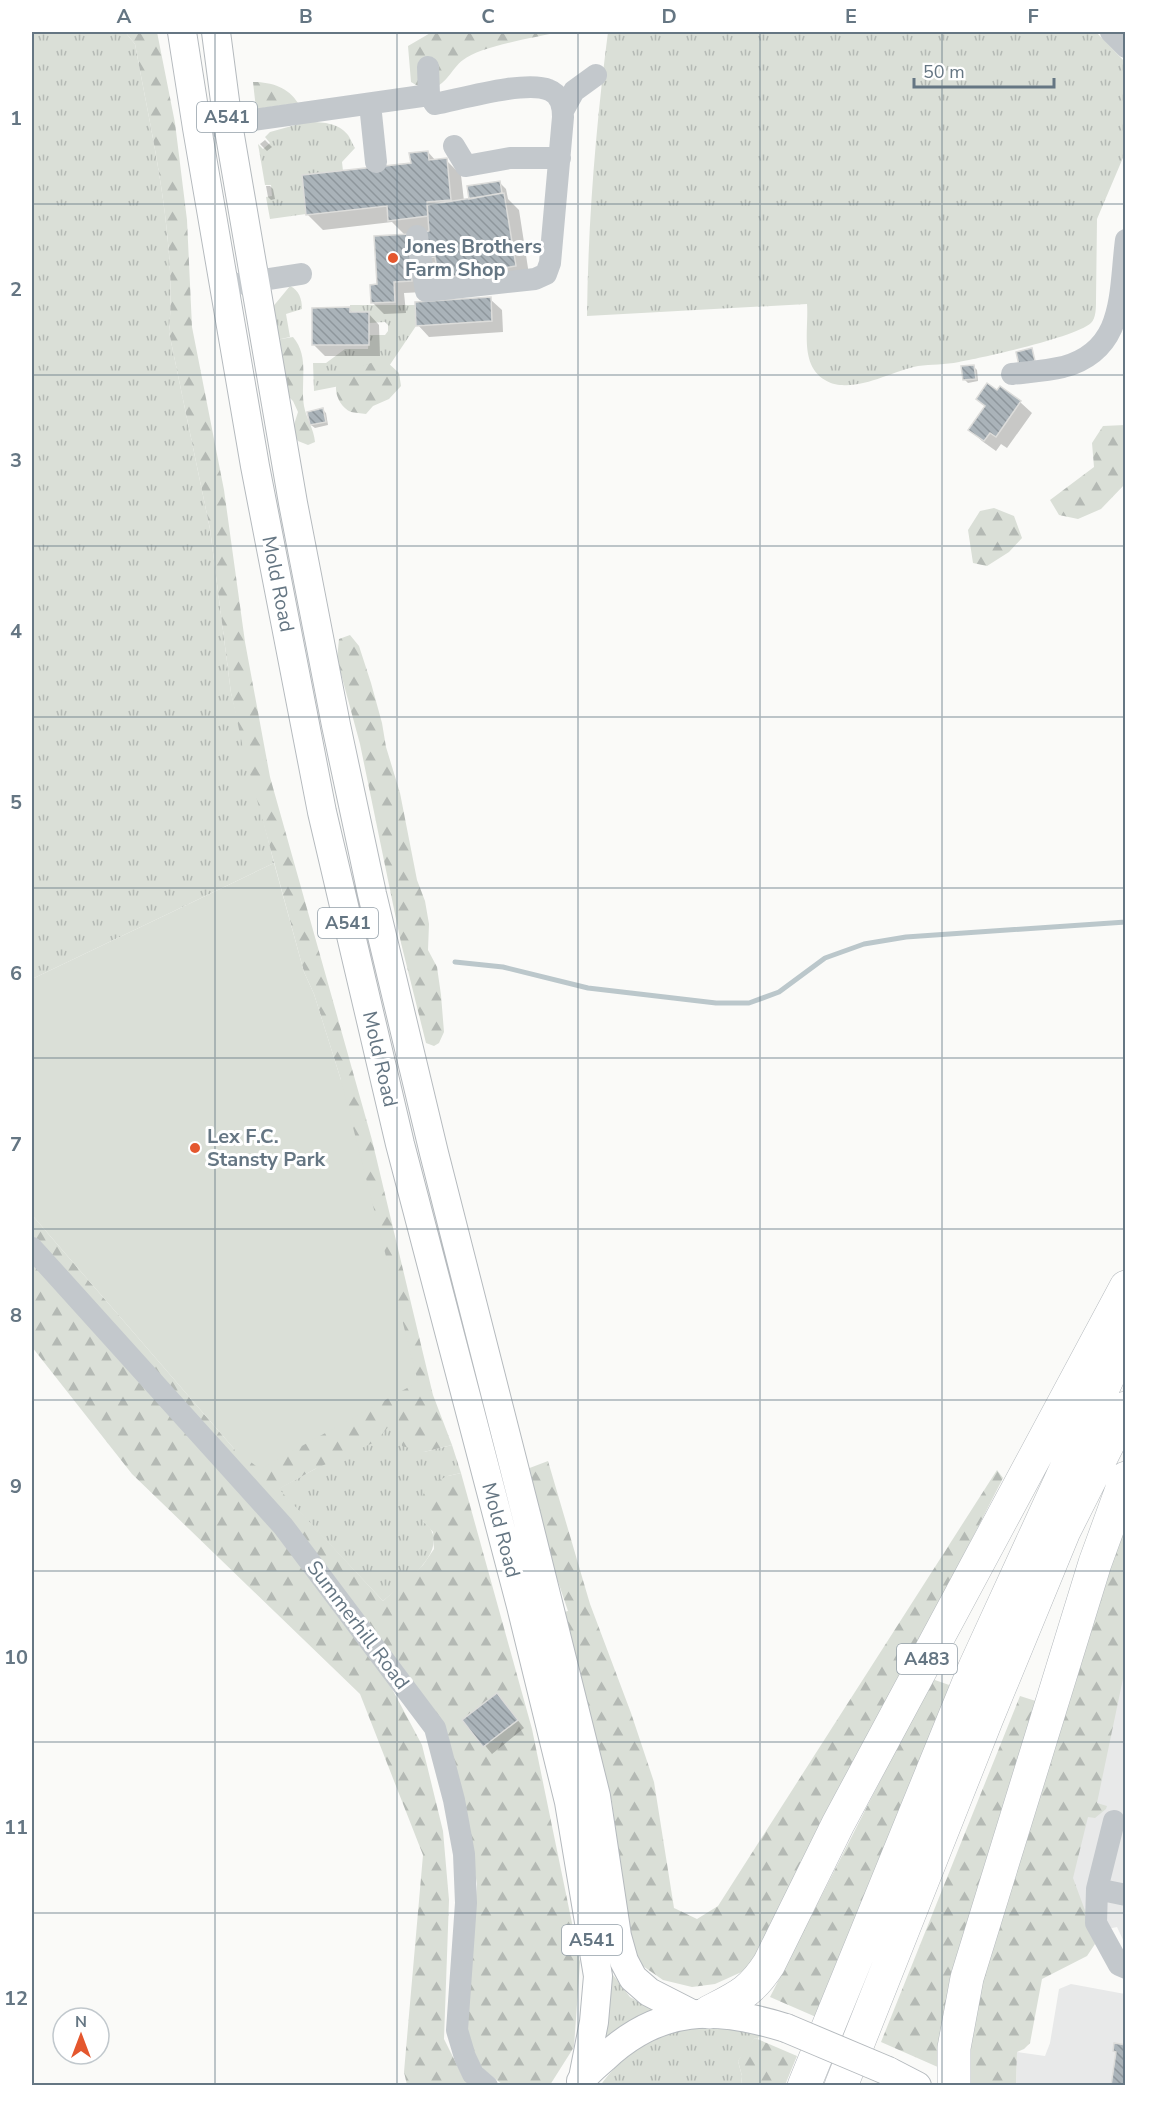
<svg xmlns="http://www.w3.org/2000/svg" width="1157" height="2117" viewBox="0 0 1157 2117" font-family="'Nunito Sans',sans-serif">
<defs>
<pattern id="grass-tufts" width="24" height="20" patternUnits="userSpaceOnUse" patternTransform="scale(1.5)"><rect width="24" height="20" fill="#dadfd7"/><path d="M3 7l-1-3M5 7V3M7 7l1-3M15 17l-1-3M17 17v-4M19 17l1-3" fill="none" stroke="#b4b9b4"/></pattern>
<pattern id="forest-firs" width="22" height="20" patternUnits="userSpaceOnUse" patternTransform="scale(1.5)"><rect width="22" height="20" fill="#dadfd7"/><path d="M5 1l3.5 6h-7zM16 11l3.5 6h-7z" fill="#b4b9b4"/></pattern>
<pattern id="building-back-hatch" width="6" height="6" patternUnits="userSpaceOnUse" patternTransform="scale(1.5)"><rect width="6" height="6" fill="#aab3b9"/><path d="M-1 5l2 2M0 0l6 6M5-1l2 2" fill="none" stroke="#8e969c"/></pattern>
</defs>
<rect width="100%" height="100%" fill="#fafaf8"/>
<!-- built -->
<path fill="#e8e9e9" d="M1125,1574V1944L1117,1927L1093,1932L1021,1926Z
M1071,1984L1125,1994V2085L1016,2086L1017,2052L1045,2056L1050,2043L1059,1989Z"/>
<!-- grass -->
<path fill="url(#grass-tufts)" d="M32,32H125L135,44C152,137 177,238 169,332L210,529L231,693L274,863L32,979Z
M608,32H1096L1125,62V153L1097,219L1096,301C1096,308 1096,318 1091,323C1076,337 982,358 959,362C945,365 931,364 918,366C893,371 867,387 842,385C837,385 829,383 825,380C799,365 809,328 807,304L587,316C588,222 596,125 608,32Z
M306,122C321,122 338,122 348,135C351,139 352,144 355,148L342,162L343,171L302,175L306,214L270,219L266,197L272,196L271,185H265L258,144L263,149L270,143L265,137L270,132Z
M290,286C299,290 302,299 302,309L286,314L290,337L281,339L274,350L271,309Z
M350,305H415L416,326L381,378L314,391L313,363H326L345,349H368L369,335H385L388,331V325L385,322L369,323L368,312H350Z
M398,1415L424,1452L452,1445L461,1473L448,1476L423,1521C426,1524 431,1528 432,1532C443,1557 400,1586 383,1601L278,1489L315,1469Z
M610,1971L630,1997L656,2012L599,2048Z
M724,2026L760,2034L758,2039L755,2038L738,2061L742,2076L741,2085L600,2086C621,2056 655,2033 692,2027C702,2025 714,2026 724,2026Z"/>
<!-- forest -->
<path fill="url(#forest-firs)" d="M125,32H157L175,123L187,220L192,327L224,490L245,642L270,777L372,1140L433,1395L452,1445L424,1452L402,1446L398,1416L375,1442L315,1469L279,1489L383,1601L423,1565L434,1549L433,1532L423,1521L418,1505L428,1485L448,1476L461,1473L532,1729L580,1962L574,2047L550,2085H503L473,2061L466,2024L477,1884L459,1783L435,1716L390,1685L422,1745L443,1831L449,1900L444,2039L464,2079L469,2085H407L404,2072L423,1855L360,1694L132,1474L32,1347V1215L236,1451L341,1080L314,994L304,972L244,752L231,693L210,529L169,332C177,238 152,137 135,44Z
M432,32H560C537,37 480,46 463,60C452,68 447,84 433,88C424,90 418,86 411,82L408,46Z
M253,82C271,82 288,87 298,103L256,109Z
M293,337C310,357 300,381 304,406C306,418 314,429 315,442L308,445L298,441L292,431L298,412L293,401L283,391L274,350L281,339Z
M374,362H387L399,373L401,386L389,399L373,406L366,414C361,413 355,413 351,412C340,408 331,389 339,380C347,370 362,366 374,362Z
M1125,425V484L1101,509L1078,519L1059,515L1050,500L1094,467L1092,443L1103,426Z
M994,508L1014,516L1022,538L1009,552L987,566L973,563L968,530L980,511Z
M350,635L359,646L371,683L382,723L386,747L400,793L417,880L425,901L429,924L428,950L437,967L441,995L444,1032L439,1043L434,1046L426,1043L401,943L360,744L337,659L339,639Z
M548,1461L590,1604L631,1713L654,1782L674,1908L697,1919L718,1906L997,1470L1003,1478L762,1950L746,1970L715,1984L692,1987L663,1980L640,1964L628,1932L612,1802L564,1612L568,1611L548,1552L527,1469Z
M1125,1512V1669L1097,1803L1107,1806L1106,1809L1095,1818L1088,1817L1073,1878L1093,1932L1095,1944L1087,1956L1042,1979L1030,2043L1024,2049L1017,2052L1016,2085H968L974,1990Z
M932,1679L955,1687L816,2017L770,1997Z
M1020,1696L1042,1703L940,2068L881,2042Z
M755,2038L797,2056L785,2085H741L742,2076L738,2061L746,2048Z"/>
<!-- pitch -->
<path fill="#dadfd7" d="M274,863L304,972L314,994L341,1080L418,1382L260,1469L236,1451L32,1215V979Z"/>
<!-- shadow -->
<path fill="#0003" d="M265,140L272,147L267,151L260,144Z
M428,152L436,161L446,160L461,175L464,201L471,200L499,182L506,189L508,199L519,210L530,281L455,293L439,269L427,258L423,292L404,293L406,313L384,314L373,303L378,286L405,235L392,222L323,230L308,215L412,165Z
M266,186H270L273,189L275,199L271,200L268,197Z
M490,299L502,310L503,332L429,337L418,325Z
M349,309L354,314L368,313L379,325L380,356H325L314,345Z
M973,366L977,370L978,381L968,383L964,379Z
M978,399L1020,402L1032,413L1007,448L1001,444L996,451L982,441L970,430L986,407Z
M323,410L326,413L328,425L315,428L311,425Z
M504,1703L524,1728L492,1754L464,1720Z"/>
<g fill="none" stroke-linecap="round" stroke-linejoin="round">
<!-- stream -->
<path stroke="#bbc7cb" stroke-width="5" d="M455,962L503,967L588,988L716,1003H749L779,992L825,958L864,944L906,937L1126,922"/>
</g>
<!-- building -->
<path fill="url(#building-back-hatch)" stroke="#dcdcda" stroke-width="1.5" d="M428,151L429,160L447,158L451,200L427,202L428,216L388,221L387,206L306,215L302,175L411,163L409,153Z
M500,181L502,193L469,199L467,186Z
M504,193L516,266L439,279L435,257L426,258L422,233L429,231L427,205Z
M409,234L412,281L394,282L395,302L371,303L370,285L377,284L374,236Z
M491,297L492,321L416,326L415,302Z
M350,307V312H369V345H312V308Z
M1032,348L1035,361L1019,365L1016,352Z
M974,365L976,379L963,380L961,366Z
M987,383L997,390L1000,386L1021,401L996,437L990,433L984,441L968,430L985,406L976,399Z
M323,408L326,422L310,425L307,412Z
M497,1693L518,1720L483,1747L462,1720Z
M1114,2043L1126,2045V2086H1111L1116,2052L1113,2051Z"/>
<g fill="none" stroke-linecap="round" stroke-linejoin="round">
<defs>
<path id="major" d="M182,32L197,128L255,466L322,812L400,1144L521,1606L569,1802L598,1976L594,2022L583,2078
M216,32L228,124L293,503L336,725L372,894L434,1153L527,1518L596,1796L617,1936L624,1961L633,1978L649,1992L692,2014
M888,2071L917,2086
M581,2081C587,2072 596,2065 604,2058C660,2005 716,2006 786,2028"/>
<path id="highway" d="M709,2012C738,1997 751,1992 769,1964L838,1824L1126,1287
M804,2086L975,1667L1126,1338
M841,2086L987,1718L1064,1531L1126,1408
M954,2086V2048L967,1978L1095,1563L1126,1478"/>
</defs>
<!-- major casing -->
<use href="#major" stroke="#b5babe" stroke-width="30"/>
<!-- highway casing -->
<use href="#highway" stroke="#b4b9bd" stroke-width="34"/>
<!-- minor -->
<path stroke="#c3c8cc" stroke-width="22" d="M1111,32L1126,47
M428,67L429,95
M370,104L376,162
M563,111L574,91L596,75
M197,128L429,95L435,104C461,99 526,80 549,90C560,94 563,106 563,117L550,263L546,274L535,279L426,291L417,236
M454,146L466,166L510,158H560
M224,286L301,274
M1012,374C1028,372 1046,371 1063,367C1126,350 1119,293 1126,240
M32,1248L283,1526L435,1728L454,1800L464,1854L466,1903L457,2030L465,2057L473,2074L487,2086
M1114,1821L1097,1889L1096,1923L1119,1965L1126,1968
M1097,1889L1126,1895"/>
<!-- major -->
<use href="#major" stroke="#fff" stroke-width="28"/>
<!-- highway -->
<use href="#highway" stroke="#fff" stroke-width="33"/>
<defs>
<path id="major-bridge" d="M786,2028L888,2071"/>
</defs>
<!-- major-bridge casing -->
<use href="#major-bridge" stroke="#b5babe" stroke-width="30" stroke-linecap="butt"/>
<!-- major-bridge -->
<use href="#major-bridge" stroke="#fff" stroke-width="28"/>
</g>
<!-- grid -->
<path fill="none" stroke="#657683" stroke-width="1.5" stroke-opacity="0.55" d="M215,32V2086M397,32V2086M578,32V2086M760,32V2086M942,32V2086M32,204H1126M32,375H1126M32,546H1126M32,717H1126M32,888H1126M32,1058H1126M32,1229H1126M32,1400H1126M32,1571H1126M32,1742H1126M32,1913H1126"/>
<!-- markers -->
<g fill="#e4572e" stroke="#fff" stroke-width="2">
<circle cx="393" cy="258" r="6"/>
<circle cx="195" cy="1148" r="6"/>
</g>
<g text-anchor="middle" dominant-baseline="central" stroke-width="6" stroke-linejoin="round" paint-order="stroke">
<!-- shield labels -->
<g fill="#fff" stroke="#939fa8" stroke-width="1.5">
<rect x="197" y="102" width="60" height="30" rx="4.5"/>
<rect x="318" y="908" width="60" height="30" rx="4.5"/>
<rect x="897" y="1644" width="60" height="30" rx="4.5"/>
<rect x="562" y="1925" width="60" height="30" rx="4.5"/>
</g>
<g font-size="18" font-weight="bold" fill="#657683">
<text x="227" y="117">A541</text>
<text x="348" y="923">A541</text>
<text x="927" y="1659">A483</text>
<text x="592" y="1940">A541</text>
</g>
<!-- poi labels -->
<g font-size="20" font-weight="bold" fill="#657683" stroke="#fff" text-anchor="start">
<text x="405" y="246">Jones Brothers<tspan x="405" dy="23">Farm Shop</tspan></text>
<text x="207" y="1136">Lex F.C.<tspan x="207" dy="23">Stansty Park</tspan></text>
</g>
<!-- street labels -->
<g font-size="20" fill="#657683" stroke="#fff">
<text transform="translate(278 584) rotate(79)">Mold Road</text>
<text transform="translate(380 1059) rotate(77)">Mold Road</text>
<text transform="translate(501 1530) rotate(75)">Mold Road</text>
<text transform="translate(358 1625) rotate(53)">Summerhill Road</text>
</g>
</g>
<!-- border -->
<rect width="1157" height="2117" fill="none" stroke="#ffffff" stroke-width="66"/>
<!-- north arrow -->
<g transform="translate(81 2036)"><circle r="28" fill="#ffffff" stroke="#c1c8cd" stroke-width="1.5"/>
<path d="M0-4.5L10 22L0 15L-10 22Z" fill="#e4572e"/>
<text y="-9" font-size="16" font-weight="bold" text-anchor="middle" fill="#657683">N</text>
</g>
<!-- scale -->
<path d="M914 78v9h140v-9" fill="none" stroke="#657683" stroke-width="3"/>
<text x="923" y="78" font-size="18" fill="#657683" stroke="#ffffff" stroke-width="4.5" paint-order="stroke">50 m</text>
<rect x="33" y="33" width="1091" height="2051" fill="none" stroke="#657683" stroke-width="2"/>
<g font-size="20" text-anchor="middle" font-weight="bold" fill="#657683">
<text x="124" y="23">A</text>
<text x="306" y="23">B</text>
<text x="488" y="23">C</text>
<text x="669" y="23">D</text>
<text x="851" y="23">E</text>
<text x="1033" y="23">F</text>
<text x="16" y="125">1</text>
<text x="16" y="296">2</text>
<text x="16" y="467">3</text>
<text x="16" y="638">4</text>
<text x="16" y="809">5</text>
<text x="16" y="980">6</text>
<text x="16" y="1151">7</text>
<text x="16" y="1322">8</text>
<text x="16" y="1493">9</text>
<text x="16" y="1664">10</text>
<text x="16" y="1834">11</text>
<text x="16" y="2005">12</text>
</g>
</svg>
